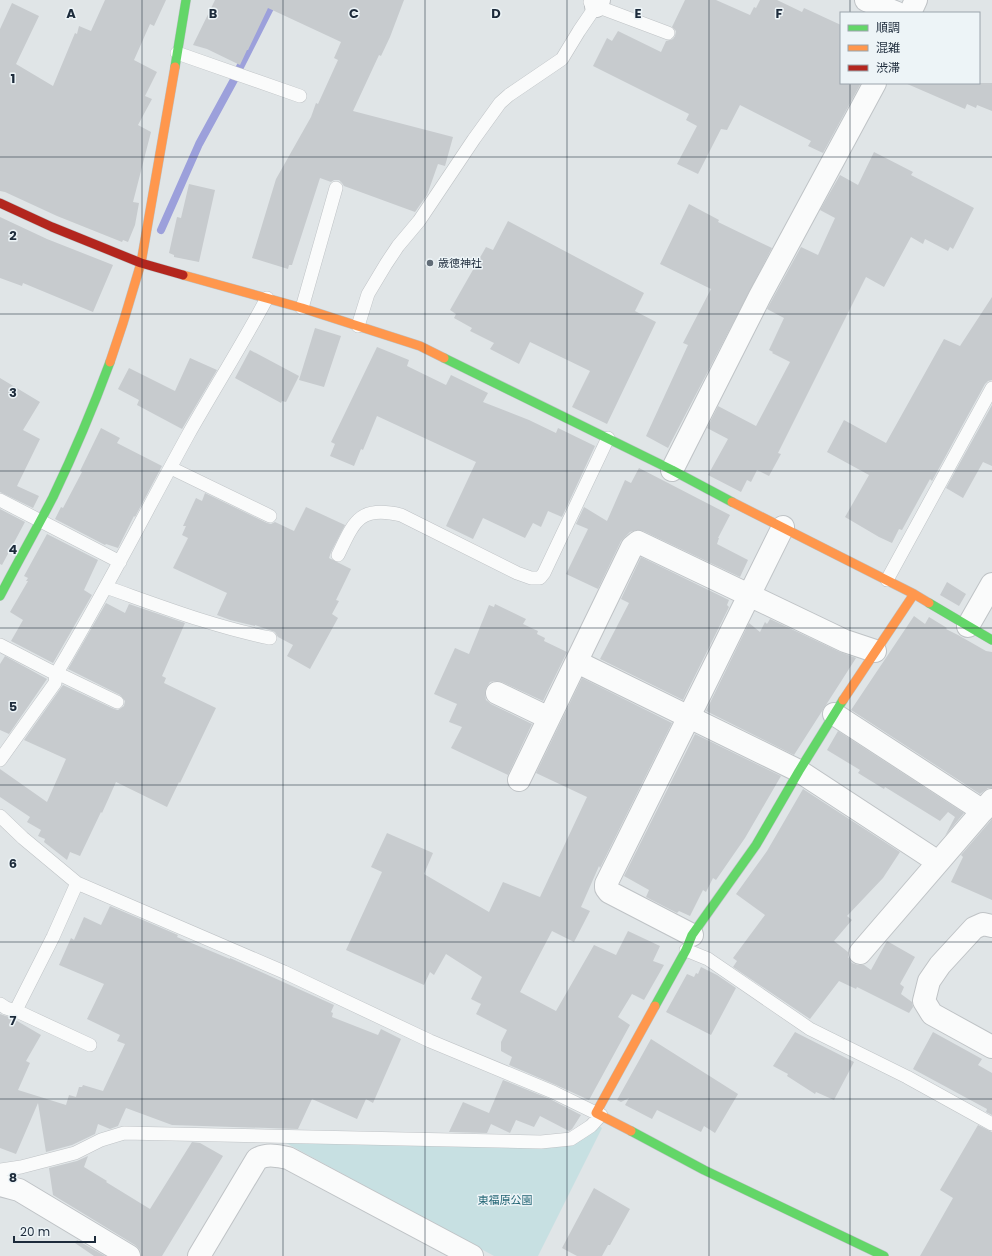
<svg xmlns="http://www.w3.org/2000/svg" width="992" height="1256" viewBox="0 0 992 1256" font-family="Poppins,'Noto Sans JP',sans-serif">
<rect width="100%" height="100%" fill="#e0e5e7"/>
<!-- green -->
<path fill="#c7e0e2" d="M599,1126L602,1128L538,1256H494L286,1143L548,1146Z"/>
<g fill="none" stroke-linecap="round" stroke-linejoin="round">
<!-- stream -->
<path stroke="#9ca0db" stroke-width="8" d="M239,69L274,0
M161,230L199,144L235,78"/>
</g>
<!-- building -->
<path fill="#c7cbce" d="M105,0H166L154,26L150,24L134,60L157,72L145,96L152,99L138,125L151,132L133,202L139,203L135,225L128,242L123,240L122,242L57,216L5,192L0,191V29L12,3L39,16L16,64L53,86L75,33L77,34L79,26L91,31Z
M215,0H404L390,37L381,56L379,55L353,111L453,137L445,166L438,164L427,195L415,212L344,186L342,183L339,180H334L331,182L320,178L292,265H289L288,269L252,258L276,179L311,117L316,103L318,104L338,60L334,58L341,42L268,8L248,50H247L240,65L207,49L193,45Z
M685,0H716L750,15L754,7L756,8L760,0H777L802,12L804,8L841,25V83H861L823,153L808,146L811,141L740,105L727,130L721,129L698,174L677,164L697,126L686,120L689,114L593,66L607,38L612,41L618,31L661,52L666,41L673,39L675,36L676,31L672,27Z
M905,83H992V111L977,105L976,108L967,104L965,109Z
M874,152L913,172L911,175L974,208L953,249L950,247L948,251L925,239L923,244L911,237L884,287L866,277L778,453L781,454L769,476L757,470L751,482L747,480L741,492L708,475L728,439L707,428L718,406L756,426L790,362L772,353L773,352L769,350L784,318L767,309L801,247L818,255L835,218L820,210L840,175L858,185Z
M189,184L215,190L199,262L174,257V255L169,253L177,217L181,218Z
M689,204L719,220L718,222L772,248L668,448L646,436L688,345L683,343L711,289L660,264Z
M0,217L47,239L113,265L93,312L23,283L22,286L0,278Z
M508,221L644,293L635,311L656,322L607,424L572,407L590,371L530,342L519,364L490,349L494,343L470,331L472,328L454,318L456,314L450,310L486,247L493,250Z
M992,297V380L988,381L985,384L932,481L930,479L902,530L899,529L892,543L879,537L845,517L869,475L827,452L844,420L886,443L944,339L960,346Z
M315,328L341,336L324,387L299,380Z
M377,347L409,360L407,366L446,385L451,375L488,393L483,402L529,420L556,433L558,428L595,446L562,517L548,511L541,527L533,523L525,538L483,518L473,539L446,526L476,462L377,416L363,450L361,449L354,466L330,456L335,444L331,442Z
M250,350L299,376L286,402L282,401L281,403L235,378Z
M190,358L217,370L182,429L137,405L139,400L118,389L129,368L175,391Z
M0,378L40,402L23,430L40,439L17,486L39,496L33,508L0,492Z
M992,405V466L983,462L963,498L946,488Z
M101,428L120,438L117,443L162,466L135,517L134,516L118,548L106,544L105,545L55,519L61,507L63,508L82,472L80,471Z
M639,468L730,515L718,538H719L717,544L748,560L740,577L643,531L637,530L630,532L621,541L598,589L566,574L588,529L576,524L584,507L607,521L625,480L631,483Z
M205,493L267,523L271,524L275,522L294,531L306,507L345,525L331,552L329,558L351,569L336,600L339,601L332,614L338,618L310,669L287,656L293,645L278,637L275,632L255,625V626L230,620L217,615L227,593L173,568L188,538L182,535L186,526H183L196,498L202,501Z
M0,509L25,522L2,565L0,564Z
M47,534L98,560L84,590L92,595L53,663L11,641L23,620L10,612L28,581H26L28,578L24,576Z
M641,557L729,600L727,605L729,607L683,700L600,659L629,603L621,599Z
M947,582L966,594L959,606L940,595Z
M106,603L125,613L129,604L185,623L162,676L166,678L164,683L216,708L180,783L179,782L167,807L116,782L102,813L101,812L80,856L70,852L67,860L44,842L45,839L38,836L41,830L27,822L30,817L0,797V769L47,802L66,759L24,740L63,685L114,709L118,710L124,706L125,701L120,695L68,669Z
M495,604L526,619L523,624L538,631L537,634L545,638L544,641L567,652L543,701L502,682L496,681L490,682L486,688L485,694L486,700L491,704L532,724L508,775L451,748L462,727L449,722L457,704L434,694L455,648L469,654L489,605L494,607Z
M914,616L925,624L929,617L947,628L946,629L958,635L986,651L992,652V788H988L980,794L851,710Z
M770,619L840,652L856,658L794,755L706,711L749,623L760,632L765,622L767,624Z
M5,656L47,679L9,734L0,730V664Z
M582,678L672,723L600,868L599,866L581,907L590,911L574,942L552,931L520,992L556,1011L594,945L616,955L628,931L660,946L653,961L664,965L644,1000L632,994L618,1017L630,1025L589,1100L556,1085L509,1065L512,1057L501,1051V1042L507,1030L476,1014L481,1004L471,999L482,977L446,954L434,975L430,972L424,985L346,950L382,872L371,867L387,833L433,853L424,874L489,912L503,882L540,897L587,797L536,773Z
M838,731L964,813L945,836L955,817L948,812L940,821L885,787L884,789L858,773L860,770L827,750Z
M695,734L781,776L745,838L716,880L713,878L706,892L703,890L690,916L679,911L677,913L646,897L649,890L624,876Z
M803,789L900,852L883,878L847,916L852,920L834,941L848,952V957L852,963L858,965H864L871,970L887,941L915,957L900,984L904,987L901,994L912,1002L913,1007L909,1013L857,987L856,989L839,981L810,1019L733,967L737,961L733,958L765,915L736,894L767,851Z
M992,819V900L951,882L963,857L961,855Z
M110,906L178,935L177,937L230,959V958L334,1005L331,1012L333,1013L332,1017L378,1035L381,1029L401,1039L373,1103L366,1099L357,1119L312,1099L298,1129L172,1125L126,1108L118,1126L110,1129L98,1124L95,1134L72,1145L46,1152L38,1103L16,1154L0,1148V1014L12,1018L41,1035L26,1061L30,1063L18,1090L66,1105L69,1095L76,1097L79,1087H82L83,1085L103,1091L125,1044L117,1041L120,1035L87,1019L104,984L59,965L71,938L74,940L84,917L101,925Z
M701,967L717,975L736,988L711,1035L666,1012L687,974L694,977L696,973L698,974Z
M795,1032L854,1062L834,1100L816,1092L815,1094L787,1076L788,1074L773,1066Z
M933,1032L982,1059L978,1065L992,1073V1115L986,1112L987,1109L913,1069Z
M651,1039L738,1094L715,1133L704,1126L701,1132L657,1110L652,1119L625,1105L629,1098L621,1102L617,1100Z
M503,1080L550,1099L581,1115L572,1129L569,1131L540,1116L534,1127L516,1120L510,1133L491,1124L487,1133L449,1132L463,1102L489,1113Z
M978,1125L992,1132V1256H920L953,1198L940,1190Z
M192,1142L200,1143L223,1156L162,1256H141L140,1250L135,1245L53,1195L49,1168L77,1161L88,1156L84,1167L107,1181L106,1182L150,1209Z
M594,1188L630,1209L610,1245H608L602,1256H577L562,1248Z
M77,1240L105,1256H94L75,1243Z"/>
<g fill="none" stroke-linecap="round" stroke-linejoin="round">
<defs>
<path id="lane" d="M590,2L596,6L668,33
M177,53L300,96
M302,308L336,188
M358,326L368,294L386,264L398,246L419,221L474,139L500,103L509,95L562,59L579,31L596,6
M171,468L270,516
M0,500L120,562
M338,555C354,522 359,505 401,515L517,573L531,578H540L544,573L608,438
M887,580L992,388
M106,587C160,606 214,627 270,638
M0,645L56,674L61,675L117,702
M0,760L55,683L56,674C103,596 144,515 188,435C214,389 242,345 267,298
M0,816L23,838L77,883L284,972L430,1041L553,1092L596,1113
M77,883L53,937L17,1008L19,1012L90,1045
M686,950L708,959L810,1029L907,1077L992,1124
M0,1004L6,1008L19,1012
M0,1170L21,1167L75,1153L101,1140L124,1133L541,1142L571,1139L591,1126L601,1115"/>
<path id="street" d="M866,0L897,13
M596,6L599,0
M910,13L916,0
M672,470L760,296L875,83
M968,626L992,584
M577,662L799,771L938,862
M497,693L549,718
M834,714L983,811
M519,780L632,547L638,542L845,641L875,651
M992,926L983,924L974,928L940,965L929,981L924,1001L932,1014L992,1047
M692,935L609,892L606,888V884L783,527
M860,953L992,800
M0,1185L19,1190L129,1256
M199,1256L257,1159C268,1153 277,1156 288,1158L472,1256"/>
<path id="fast" d="M175,67L186,0
M444,358L672,470L732,502
M0,596C17,563 36,530 53,497C74,453 93,408 110,362
M929,603L992,640
M655,1006L686,950L692,935L756,845L799,771L843,700
M631,1131L704,1170L884,1256"/>
<path id="slow" d="M183,275L302,308L420,346L444,358
M110,362L123,323L141,263L175,67
M732,502L914,594L929,603
M843,700L914,594
M631,1131L596,1113L655,1006"/>
<path id="jam" d="M0,203L52,227L141,263L183,275"/>
</defs>
<!-- lane casing -->
<use href="#lane" stroke="#bfc3c6" stroke-width="14"/>
<!-- street casing -->
<use href="#street" stroke="#bfc3c6" stroke-width="24"/>
<!-- fast casing -->
<use href="#fast" stroke="#bcc3c6" stroke-width="10"/>
<!-- slow casing -->
<use href="#slow" stroke="#bcc3c6" stroke-width="10"/>
<!-- jam casing -->
<use href="#jam" stroke="#bcc3c6" stroke-width="10"/>
<!-- lane -->
<use href="#lane" stroke="#fafbfb" stroke-width="13"/>
<!-- street -->
<use href="#street" stroke="#fafbfb" stroke-width="22"/>
<!-- fast -->
<use href="#fast" stroke="#63d668" stroke-width="9"/>
<!-- slow -->
<use href="#slow" stroke="#ff974d" stroke-width="9"/>
<!-- jam -->
<use href="#jam" stroke="#b3261e" stroke-width="9"/>
</g>
<!-- grid -->
<path fill="none" stroke="#1d2b3b" stroke-width="1" stroke-opacity="0.55" d="M142,0V1256M283,0V1256M425,0V1256M567,0V1256M709,0V1256M850,0V13M850,83V1256M0,157H992M0,314H992M0,471H992M0,628H992M0,785H992M0,942H992M0,1099H992"/>
<!-- markers -->
<circle fill="#616c77" stroke="#edf4f7" stroke-width="1.5" cx="430" cy="263" r="4"/>
<g text-anchor="middle" dominant-baseline="central" stroke-width="3" stroke-linejoin="round" paint-order="stroke">
<!-- poi labels -->
<g font-size="11" fill="#1d2b3b" stroke="#edf4f7" text-anchor="start">
<text x="438" y="263">歳徳神社</text>
</g>
<!-- park labels -->
<g font-size="11" fill="#246675" stroke="#edf4f7">
<text x="505" y="1200">東福原公園</text>
</g>
</g>
<g font-size="13" text-anchor="middle" font-weight="bold" fill="#1d2b3b" stroke="#edf4f7" stroke-width="3" stroke-linejoin="round" paint-order="stroke">
<text x="71" y="18">A</text>
<text x="213" y="18">B</text>
<text x="354" y="18">C</text>
<text x="496" y="18">D</text>
<text x="638" y="18">E</text>
<text x="779" y="18">F</text>
<text x="13" y="83">1</text>
<text x="13" y="240">2</text>
<text x="13" y="397">3</text>
<text x="13" y="554">4</text>
<text x="13" y="711">5</text>
<text x="13" y="868">6</text>
<text x="13" y="1025">7</text>
<text x="13" y="1182">8</text>
</g>
<!-- legend -->
<rect x="840" y="12" width="140" height="72" fill="#edf4f7" stroke="#9aa4ac"/>
<rect x="848" y="25" width="20" height="6" fill="#63d668" stroke="#9aa4ac"/>
<text x="876" y="32" font-size="12" fill="#1d2b3b">順調</text>
<rect x="848" y="45" width="20" height="6" fill="#ff974d" stroke="#9aa4ac"/>
<text x="876" y="52" font-size="12" fill="#1d2b3b">混雑</text>
<rect x="848" y="65" width="20" height="6" fill="#b3261e" stroke="#9aa4ac"/>
<text x="876" y="72" font-size="12" fill="#1d2b3b">渋滞</text>
<!-- scale -->
<path d="M14 1236v6h81v-6" fill="none" stroke="#1d2b3b" stroke-width="2"/>
<text x="20" y="1236" font-size="12" fill="#1d2b3b" stroke="#edf4f7" stroke-width="3" paint-order="stroke">20 m</text>
</svg>
